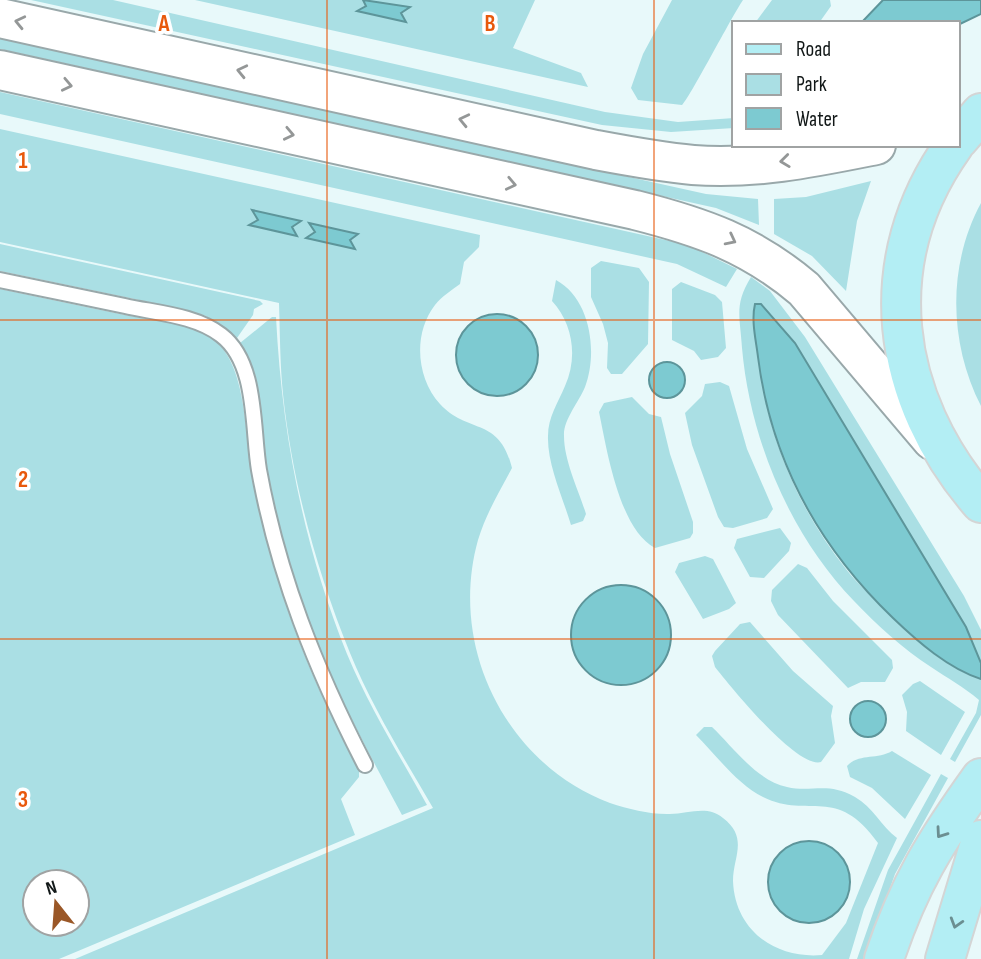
<svg xmlns="http://www.w3.org/2000/svg" width="981" height="959" viewBox="0 0 981 959" font-family="'Sofia Sans Condensed',sans-serif">
<rect width="100%" height="100%" fill="#e8f9fa"/>
<!-- green -->
<path fill="#aadfe4" fill-rule="evenodd" d="M31,0H113L605,112L678,122L734,118V128L671,132L602,125Z
M195,0H535L513,48L581,73L588,87Z
M672,0H743C732,16 688,101 682,105L638,100L631,88L643,54Z
M772,0H830L831,6L819,23H755Z
M0,38L706,194L758,199L759,225L716,208L0,49Z
M0,92L688,245L737,269L726,287L677,264L0,114Z
M0,129L480,235L479,247L464,262L460,284C452,290 442,296 435,305C413,333 416,378 440,404C469,435 499,416 512,468C499,492 486,514 478,540C448,647 506,764 610,803C628,809 648,814 667,814C687,815 706,804 723,818C749,838 733,857 733,881C735,931 776,959 822,955L846,923L878,843C836,784 810,820 763,797C738,785 716,755 696,735L704,727H712C733,747 757,781 787,787C812,793 827,781 855,797C873,807 881,826 897,838L864,909L849,959H75L433,808C404,758 372,707 350,653C317,572 292,481 283,394C280,364 280,334 279,303L0,242Z
M871,181L857,221L846,291L812,256L774,234V199L806,197Z
M981,203V406C949,343 947,266 981,203Z
M0,244L260,301L263,304L254,309L253,315L237,338L206,316L187,310L0,271Z
M601,261L639,268L649,282L648,344L622,374H611L607,368L608,343L603,324L591,297V268Z
M751,277L770,291L805,337L964,596L981,630V663L966,627L795,343L761,304C753,327 756,347 760,371C770,442 801,513 846,569C859,586 876,600 891,615C915,640 947,669 981,679V715L955,762L950,759L976,713L979,700C964,687 947,678 931,667C903,649 877,625 854,601C790,535 750,439 742,348C740,316 734,305 751,277Z
M556,280C591,299 598,353 585,387C579,402 563,420 564,436C564,461 579,491 586,514L583,521L571,525C563,498 547,464 548,436C548,417 558,403 565,386C578,357 573,324 552,301Z
M681,282L715,295L722,302L726,348L718,357L701,360L694,351L672,340V289Z
M0,289C43,298 86,307 130,316C158,321 192,323 215,341C246,365 245,434 252,471C270,575 307,676 359,768V777L341,799L355,835L59,959H0ZM35,882H77V924H35Z
M272,317H276C282,434 303,545 347,654C369,707 400,756 427,805L402,815C354,726 307,638 282,539C275,516 270,491 266,467C259,424 260,382 240,343Z
M720,382L729,386L747,449L773,509L767,518L733,528L724,527L718,517L692,445L685,413L702,396L705,384Z
M632,397L649,414L661,417L670,454L693,522V533L690,538L655,548C619,529 607,450 599,412L604,403Z
M780,528L791,543L789,551L764,578L750,577L734,548L737,539Z
M705,556L713,559L736,603L729,609L703,619L675,572L679,563Z
M798,564L807,568L833,601L892,660L893,668L885,682H861L848,688L778,615L771,601L772,590Z
M750,622L793,671L833,706L831,716L835,743L821,762C797,769 730,686 715,667L712,656L715,651L740,624Z
M920,681L965,712L941,755L906,731L907,712L902,695L913,684Z
M892,751L931,775L905,819L872,788L850,777L847,766C859,753 877,760 892,751Z
M941,774L948,778L895,874L865,959H857L888,870Z"/>
<!-- water -->
<path fill="#7dcad1" stroke="#5d959a" stroke-width="2" d="M363,0L410,7L401,13L406,22L357,11L366,6Z
M883,0H981V14L958,25L861,23Z
M252,210L301,221L292,227L297,236L249,225L258,220Z
M309,223L358,234L350,240L355,249L306,238L315,232Z
M755,304H761L795,343L966,627L981,663V679C949,669 918,642 893,618C819,547 771,461 758,357C756,340 751,321 755,304Z
M456 355a41 41 0 1 1 82 0a41 41 0 1 1-82 0Z
M649 380a18 18 0 1 1 36 0a18 18 0 1 1-36 0Z
M571 635a50 50 0 1 1 100 0a50 50 0 1 1-100 0Z
M850 719a18 18 0 1 1 36 0a18 18 0 1 1-36 0Z
M768 882a41 41 0 1 1 82 0a41 41 0 1 1-82 0Z"/>
<g fill="none" stroke-linecap="round" stroke-linejoin="round">
<defs>
<path id="lane" d="M0,280C42,289 83,297 125,306C156,313 195,315 221,335C258,363 252,429 259,470C278,575 316,670 365,765"/>
<path id="secondary" d="M0,18L596,150C628,156 661,162 693,165C755,170 816,157 876,145
M0,70L635,210C702,227 751,244 804,289L932,440"/>
<path id="primary" d="M958,140L981,113
M954,145C871,261 890,398 981,503
M884,959C909,884 935,842 981,778
M945,959L981,840"/>
</defs>
<!-- lane casing -->
<use href="#lane" stroke="#99a8aa" stroke-width="18"/>
<!-- secondary casing -->
<use href="#secondary" stroke="#99a8aa" stroke-width="42"/>
<!-- primary casing -->
<use href="#primary" stroke="#d4d5d5" stroke-width="42"/>
<!-- lane -->
<use href="#lane" stroke="#fff" stroke-width="14"/>
<!-- secondary -->
<use href="#secondary" stroke="#fff" stroke-width="38"/>
<!-- primary -->
<use href="#primary" stroke="#b3eef4" stroke-width="38"/>
</g>
<!-- one-way arrows -->
<defs><path id="oneway-chevron" d="M-2-3.5L2.5 0L-2 3.5" fill="none" stroke-width="1.6" stroke-linecap="round" stroke-linejoin="round" transform="scale(1.75)"/></defs>
<g stroke="#949797">
<use href="#oneway-chevron" transform="translate(20 22) rotate(-167)"/>
<use href="#oneway-chevron" transform="translate(242 71) rotate(-167)"/>
<use href="#oneway-chevron" transform="translate(67 85) rotate(12)"/>
<use href="#oneway-chevron" transform="translate(464 120) rotate(-167)"/>
<use href="#oneway-chevron" transform="translate(289 134) rotate(12)"/>
<use href="#oneway-chevron" transform="translate(785 161) rotate(173)"/>
<use href="#oneway-chevron" transform="translate(511 184) rotate(12)"/>
<use href="#oneway-chevron" transform="translate(731 240) rotate(27)"/>
</g>
<g stroke="#6b8e91">
<use href="#oneway-chevron" transform="translate(941 833) rotate(125)"/>
<use href="#oneway-chevron" transform="translate(956 923) rotate(107)"/>
</g>
<!-- grid -->
<path fill="none" stroke="#e8590c" stroke-width="2" stroke-opacity="0.55" d="M327,0V959M654,0V959M0,320H981M0,639H981"/>
<g font-size="23" text-anchor="middle" font-weight="bold" fill="#e8590c" stroke="#fff" stroke-width="7" stroke-linejoin="round" paint-order="stroke">
<text x="164" y="31">A</text>
<text x="490" y="31">B</text>
<text x="23" y="168">1</text>
<text x="23" y="487">2</text>
<text x="23" y="807">3</text>
</g>
<!-- legend -->
<rect x="732" y="21" width="228" height="126" fill="#ffffff" stroke="#a0a3a3" stroke-width="2"/>
<rect x="746" y="44" width="35" height="10" fill="#b3eef4" stroke="#a0a3a3" stroke-width="2"/>
<text x="796" y="56" font-size="21" fill="#121818">Road</text>
<rect x="746" y="74" width="35" height="21" fill="#aadfe4" stroke="#a0a3a3" stroke-width="2"/>
<text x="796" y="91" font-size="21" fill="#121818">Park</text>
<rect x="746" y="108" width="35" height="21" fill="#7dcad1" stroke="#a0a3a3" stroke-width="2"/>
<text x="796" y="126" font-size="21" fill="#121818">Water</text>
<!-- north arrow -->
<g transform="translate(56 903) rotate(343)"><circle r="33" fill="#ffffff" stroke="#a0a3a3" stroke-width="2"/>
<path d="M0-5L12 26L0 18L-12 26Z" fill="#9a5727"/>
<text y="-10" font-size="19" font-weight="bold" text-anchor="middle" fill="#121818">N</text>
</g>
</svg>
